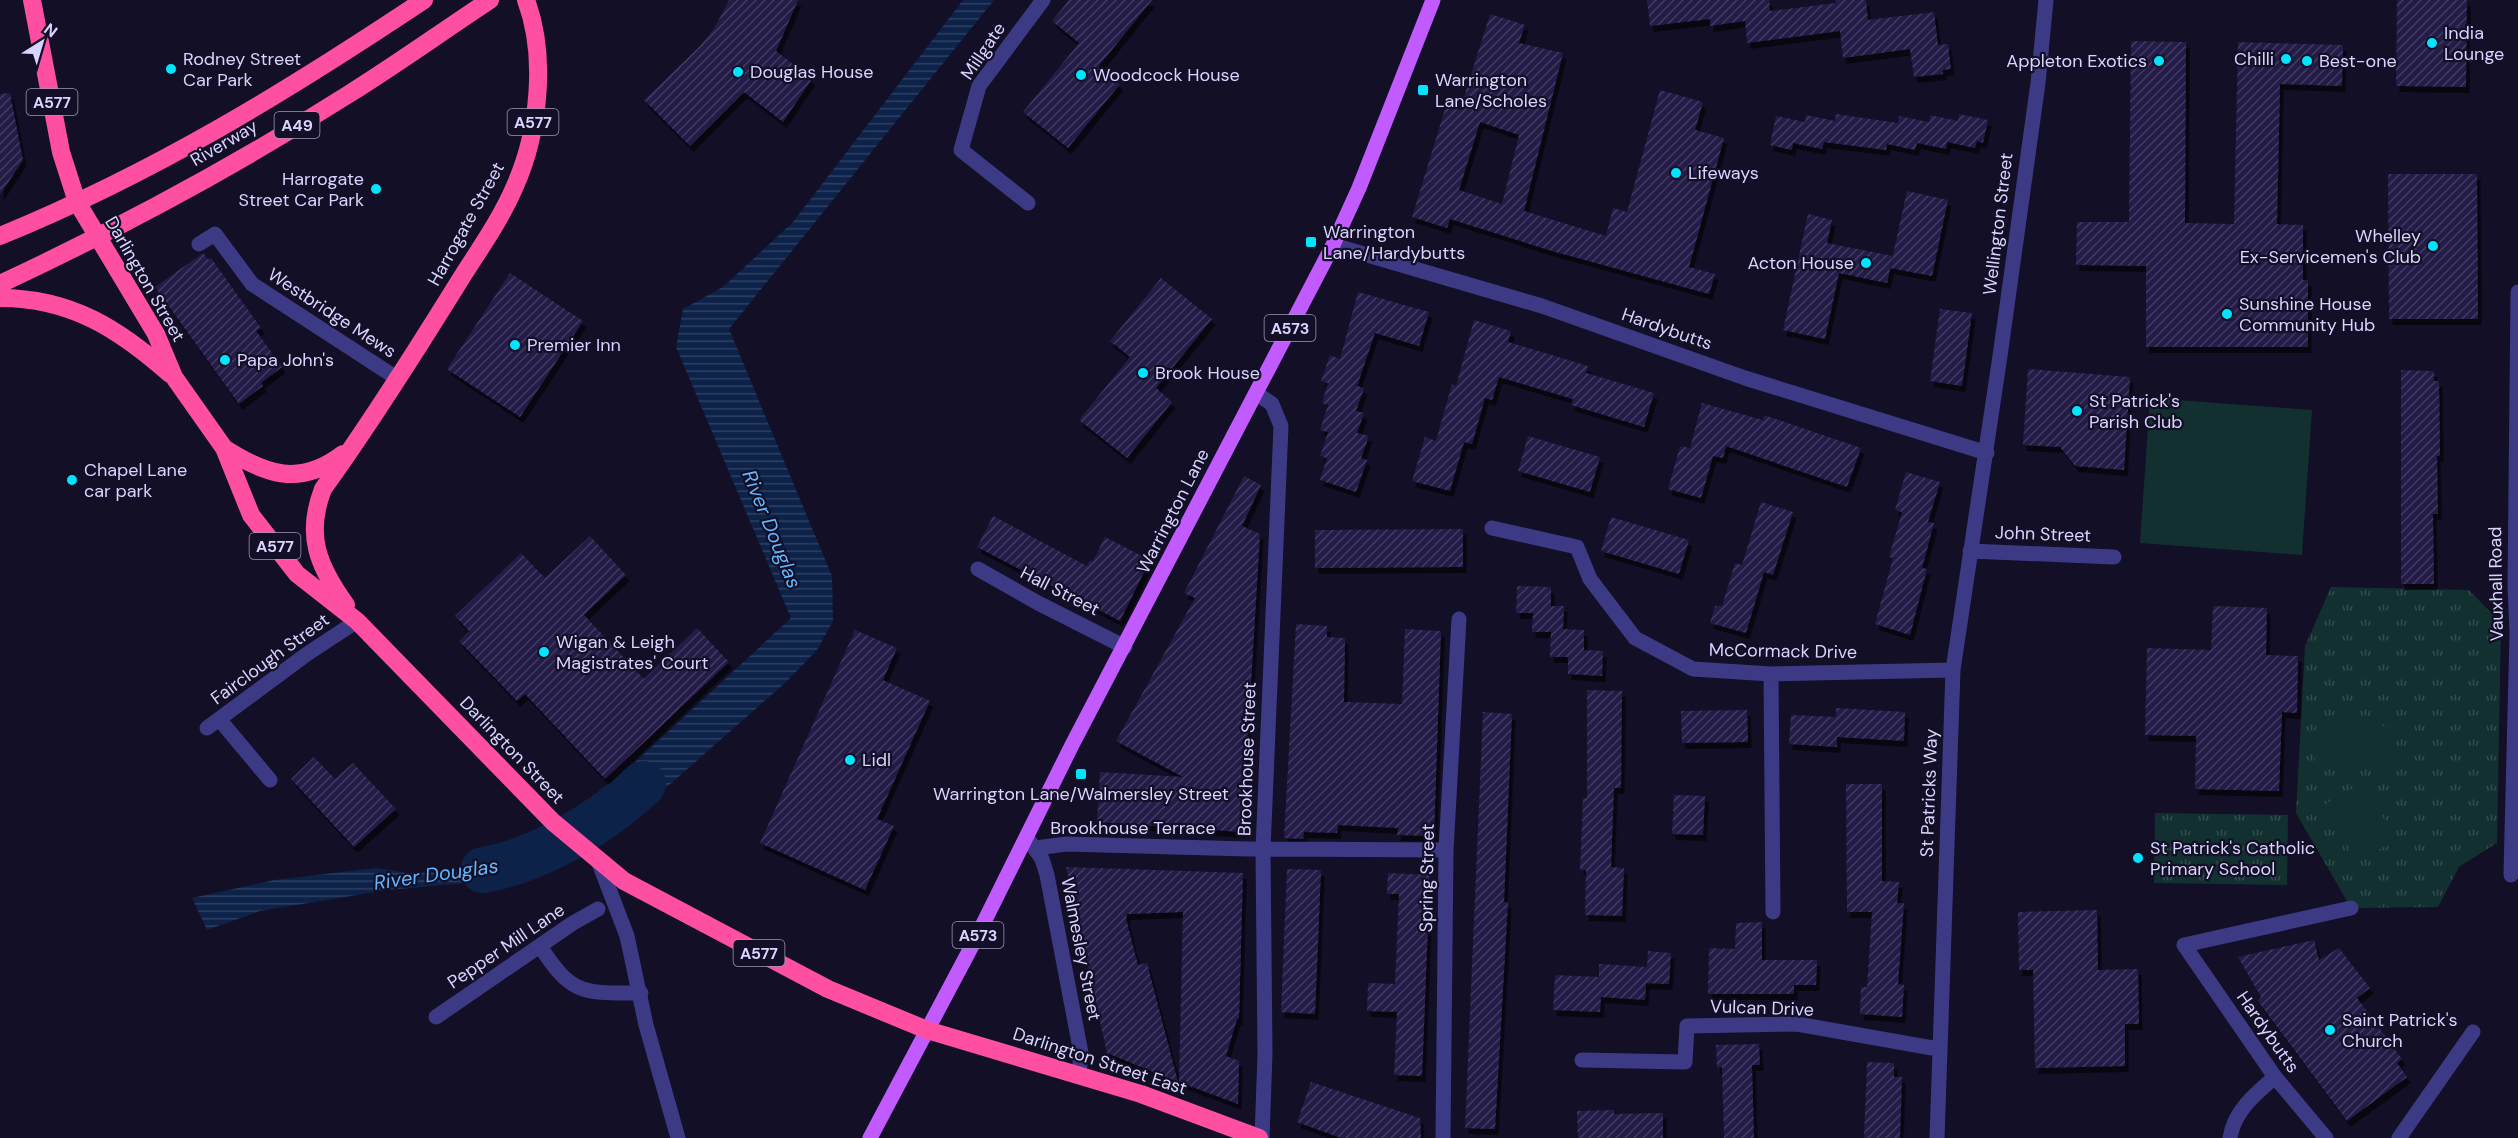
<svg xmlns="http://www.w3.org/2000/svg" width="2518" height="1138" viewBox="0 0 2518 1138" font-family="'DM Sans',sans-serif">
<defs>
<pattern id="grass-tufts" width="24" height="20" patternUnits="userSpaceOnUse" patternTransform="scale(1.5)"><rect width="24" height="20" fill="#12302f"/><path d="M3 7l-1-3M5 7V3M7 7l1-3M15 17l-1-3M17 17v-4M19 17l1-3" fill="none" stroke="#344d4e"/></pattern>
<pattern id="water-rules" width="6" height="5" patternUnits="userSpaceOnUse" patternTransform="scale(1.5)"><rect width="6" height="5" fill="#0c2248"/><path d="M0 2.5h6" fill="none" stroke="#2f4163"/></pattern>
<pattern id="building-hatch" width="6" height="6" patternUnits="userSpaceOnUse" patternTransform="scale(1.5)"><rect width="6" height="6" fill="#241b47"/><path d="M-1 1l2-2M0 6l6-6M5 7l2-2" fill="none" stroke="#433b63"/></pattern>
<filter id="shadow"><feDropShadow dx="3.5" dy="6" stdDeviation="0" flood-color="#0009"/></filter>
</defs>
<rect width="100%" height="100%" fill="#130f26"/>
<!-- grass -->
<path fill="url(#grass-tufts)" d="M2331,587L2469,590L2501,623L2497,843L2459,867L2438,907L2351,908L2296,813L2305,646Z
M2155,813L2288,815L2287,885L2154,883Z"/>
<!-- garden -->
<path fill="#12302f" d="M2150,398L2312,410L2302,555L2140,543Z
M2317,723L2398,727L2392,767L2315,760Z
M2363,782L2396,840L2357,862L2324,805Z"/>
<!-- water -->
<path fill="url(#water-rules)" d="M963,0H994L729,329L832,576L833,621L817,650L785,683L609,838L580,813L791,618L676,347L683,309L723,287L793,222Z
M530,837L548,856L505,876L468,883L387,890L260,911L207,930L192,898L274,880L376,868L409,873L458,870Z"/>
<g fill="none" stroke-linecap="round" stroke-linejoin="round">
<!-- river -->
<path stroke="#0c2248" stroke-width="46" d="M483,870C538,861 603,822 643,784"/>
</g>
<!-- building -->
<path fill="url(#building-hatch)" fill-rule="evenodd" filter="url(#shadow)" d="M729,0H798L776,51L812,79L783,122L744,92L690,146L644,100L700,46L715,27Z
M1069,0H1152L1098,67L1120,84L1068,148L1023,112L1079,43L1052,21Z
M1647,0H1769L1770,11L1836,3V0H1866L1868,20L1934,12L1938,45L1948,44L1951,69L1943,70V74L1914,77L1910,49L1843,58L1840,31L1747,43L1745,21L1710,26V19L1650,26Z
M2397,0H2467L2466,87L2396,86Z
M1490,14L1525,25L1519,43L1563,53L1524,211L1606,236L1613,208L1627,212L1660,90L1703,102L1695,130L1724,138L1689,267L1715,274L1709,294L1552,251L1450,219L1447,228L1412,217L1446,106L1460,110ZM1480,122L1519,135L1502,204L1459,190Z
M2131,41L2186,42L2185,223L2234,224L2238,42L2343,45L2342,86L2280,84L2277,224L2303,225V280H2308V347H2146V266L2076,265L2077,222H2129Z
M10,93L23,160L0,195V94Z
M1836,114L1898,123L1899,116L1929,122L1930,115L1958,121L1959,114L1988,120L1983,143L1977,141L1975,148L1947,142L1946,149L1917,143L1915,150L1887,144L1886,150L1824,142L1822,149L1793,143L1792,150L1770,145L1776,116L1805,122L1806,115L1835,121Z
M2388,174H2477L2478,319H2389Z
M1907,191L1948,200L1932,276L1890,268Z
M1808,214L1832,220L1827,243L1893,256L1887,283L1839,273L1825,339L1783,330Z
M203,253L209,260L211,258L261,328L256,331L282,367L261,383L263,386L239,404L155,287Z
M510,273L583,321L520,417L447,369Z
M1161,278L1212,319L1156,388L1172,402L1127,458L1079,420L1130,357L1110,341Z
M1358,292L1429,312L1419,346L1375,333L1357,386L1364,388L1356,411L1364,413L1357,433L1369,436L1361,458L1367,460L1356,492L1320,480L1327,458L1320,456L1328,432L1320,430L1328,405L1322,403L1328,383L1321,381L1330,355L1340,359Z
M1940,309L1972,313L1962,386L1930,381Z
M1474,320L1511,331L1508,342L1588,366L1586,373L1654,393L1644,427L1571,405L1573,399L1499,377L1492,400L1485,398L1472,444L1464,442L1450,491L1412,481L1425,437L1436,441L1452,384L1456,386Z
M2028,369L2130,377L2124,470L2075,466L2060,447L2023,445Z
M2401,370L2434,371V381H2439L2440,456H2437L2438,514H2433L2434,584H2401Z
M1702,403L1763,420L1764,415L1861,448L1847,487L1726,446L1723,458L1713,456L1701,498L1668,489L1680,446L1690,448Z
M1528,436L1600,457L1590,492L1518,471Z
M1906,472L1940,482L1928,522L1934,523L1922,568L1927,569L1910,635L1875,624L1893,558L1889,557L1902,512L1895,510Z
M1244,476L1261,485L1242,526L1260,534L1242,832L1097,822L1100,772L1183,777L1116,741L1195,598L1184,593Z
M1761,502L1793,512L1773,575L1764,572L1746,633L1710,623L1715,606H1722L1735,563L1742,565Z
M993,516L1087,566L1090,560L1093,561L1105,537L1150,560L1120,621L977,547Z
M1611,517L1689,540L1679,574L1601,551Z
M1463,529V567L1315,568V530Z
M590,536L626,575L584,615L644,679L697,628L729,662L605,779L525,694L517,701L459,641L469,631L455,616L521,553L545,578Z
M1517,586L1551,587V606H1564L1563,629L1584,630V650L1603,651L1602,676L1568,674V657H1550L1551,632H1532L1533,613H1516Z
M2213,606L2267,608L2266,655L2298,656L2297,713L2282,712L2279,791L2195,789L2196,736L2145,735L2147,648L2211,650Z
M1296,624L1327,626V637L1345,638L1344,702L1402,704L1405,629L1441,631L1434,836L1397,835L1398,828L1338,825L1337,833L1304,832L1303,839L1284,838Z
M855,630L897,648L883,680L930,701L877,819L894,826L865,890L760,843Z
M1587,690L1622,691L1621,788H1614L1611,867L1624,868L1622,916L1585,915L1586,870H1580L1583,798H1587Z
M1836,708L1905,712L1904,741L1837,737V747L1789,744L1791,715L1836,717Z
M1747,710L1748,742L1682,743L1681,711Z
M1483,712L1512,714L1504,902H1508L1495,1129L1465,1128Z
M314,757L335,779L353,763L396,809L354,847L291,779Z
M1846,784H1882V881L1899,882L1897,903H1904L1898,984L1904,985L1902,1017L1860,1014L1861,987H1867L1872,912H1847Z
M1674,795L1705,796L1703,835L1672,834Z
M1066,867L1243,873L1239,1019H1237L1226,1056L1239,1061L1238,1104L1179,1082L1183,912L1127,914L1126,919L1138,965L1147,963L1178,1082L1107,1053Z
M1287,869L1321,870L1315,1014L1281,1012Z
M1388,873L1430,875L1422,1076L1394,1075L1397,1012L1367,1011L1368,983L1395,984L1399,894H1387Z
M2097,910L2098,970L2138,969L2139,1024H2125V1066L2035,1068L2033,970H2019L2018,912Z
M1762,922V960H1817L1816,985H1794V994H1708L1709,948L1735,949L1736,923Z
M2314,940L2319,960L2339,948L2370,988L2357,998L2402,1059L2397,1063L2407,1077L2347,1121L2258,1001L2261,997L2238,957Z
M1648,951L1671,953L1669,984L1646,983Z
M1599,964L1647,967L1645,1000L1601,997L1600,1012L1553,1010L1555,975L1599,977Z
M1759,1044L1760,1065H1752L1754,1138H1724L1722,1067L1717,1068L1716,1045Z
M1867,1062L1894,1063V1077H1902L1900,1138H1864Z
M1311,1082L1420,1118L1421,1138H1341L1297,1122Z
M1614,1110V1114L1663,1113V1138H1578L1577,1111Z"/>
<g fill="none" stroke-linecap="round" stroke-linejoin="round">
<!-- minor -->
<path stroke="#3d3a85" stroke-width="15" d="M1028,203L961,150L979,86L1043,0
M199,244L215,234L252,284L398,379
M1333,245L1542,306L1745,378L1987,453
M1256,393L1272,404L1281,426L1263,849L1265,1054L1262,1138
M1492,528L1577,547L1590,579L1635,638L1693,669L1771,674L1953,670
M1970,551L2114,557
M978,569L1038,603L1125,647
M1771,674L1773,912
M219,719L270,780
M207,728L307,654L357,621
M1030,842L1042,859L1047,875L1081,1053L1079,1074
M1036,848L1066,844L1248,849L1446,850
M599,863L627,936L646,1025L678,1138
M2511,875L2517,633L2515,588L2518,292
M540,946C572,996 583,993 641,993
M436,1017L573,923L598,909
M1582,1060L1685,1062L1687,1026L1797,1024L1938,1049
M1443,1138L1446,850L1459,619
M1937,1138L1953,670L2000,356L2038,83L2046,0
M2230,1138C2234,1111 2255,1094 2275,1077
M2326,1138L2275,1077L2184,945L2351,908
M2399,1138L2473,1032"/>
<!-- major -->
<path stroke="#c25bff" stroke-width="15" d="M870,1138L975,940L1072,745L1333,245L1359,188L1433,0"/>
<!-- highway -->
<path stroke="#ff4fa3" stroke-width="18" d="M32,0L61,152L77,202L156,334L174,377L224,448L251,515L297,574L357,621L553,822L624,881L828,989L927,1030L1141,1094L1259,1138
M0,236C154,173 286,92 424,0
M0,284C120,228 237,165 349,94C397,64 443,31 490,0
M0,298C71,298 119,329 170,374
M224,448C266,475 300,487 343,454
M346,605C318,566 305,535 323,489C372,421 416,351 460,280C479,250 501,219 515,186C539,132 547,56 526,0"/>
</g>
<!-- markers -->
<g fill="#00e5ff" stroke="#130f26" stroke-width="2">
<circle cx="2432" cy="43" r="6"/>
<circle cx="2286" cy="59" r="6"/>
<circle cx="2159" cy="61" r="6"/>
<circle cx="2307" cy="61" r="6"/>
<circle cx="171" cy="69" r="6"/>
<circle cx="738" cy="72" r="6"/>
<circle cx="1081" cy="75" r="6"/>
<rect x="1417" y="84" width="12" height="12" rx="3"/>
<circle cx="1676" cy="173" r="6"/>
<circle cx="376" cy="189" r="6"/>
<rect x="1305" y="236" width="12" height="12" rx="3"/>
<circle cx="2433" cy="246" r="6"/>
<circle cx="1866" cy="263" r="6"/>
<circle cx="2227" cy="314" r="6"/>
<circle cx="515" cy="345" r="6"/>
<circle cx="225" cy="360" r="6"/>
<circle cx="1143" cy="373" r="6"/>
<circle cx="2077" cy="411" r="6"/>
<circle cx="72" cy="480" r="6"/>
<circle cx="544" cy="652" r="6"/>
<circle cx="850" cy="760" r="6"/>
<rect x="1075" y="768" width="12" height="12" rx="3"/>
<circle cx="2138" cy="858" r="6"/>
<circle cx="2330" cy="1030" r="6"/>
</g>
<g text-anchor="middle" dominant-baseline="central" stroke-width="4.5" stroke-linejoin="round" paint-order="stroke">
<!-- shield labels -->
<g fill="#130f26" stroke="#9e99be" stroke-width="1.5">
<rect x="26.5" y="89" width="51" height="26" rx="4.5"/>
<rect x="507.5" y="109" width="51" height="26" rx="4.5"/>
<rect x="274.5" y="112" width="45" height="26" rx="4.5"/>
<rect x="1264.5" y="315" width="51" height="26" rx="4.5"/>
<rect x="249.5" y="533" width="51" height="26" rx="4.5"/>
<rect x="952.5" y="922" width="51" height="26" rx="4.5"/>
<rect x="733.5" y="940" width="51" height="26" rx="4.5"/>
</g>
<g font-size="16" font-weight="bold" fill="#d9d4ff">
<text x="52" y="102">A577</text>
<text x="533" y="122">A577</text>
<text x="297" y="125">A49</text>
<text x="1290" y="328">A573</text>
<text x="275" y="546">A577</text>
<text x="978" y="935">A573</text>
<text x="759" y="953">A577</text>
</g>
<!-- poi labels -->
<g font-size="18" fill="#d9d4ff" stroke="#130f26" text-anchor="start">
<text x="2444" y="33">India<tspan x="2444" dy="21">Lounge</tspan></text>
<text x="183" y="59">Rodney Street<tspan x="183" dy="21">Car Park</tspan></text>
<text x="2274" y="59" text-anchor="end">Chilli</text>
<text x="2147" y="61" text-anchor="end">Appleton Exotics</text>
<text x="2319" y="61">Best-one</text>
<text x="750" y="72">Douglas House</text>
<text x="1093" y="75">Woodcock House</text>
<text x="1435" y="80">Warrington<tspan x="1435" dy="21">Lane/Scholes</tspan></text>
<text x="1688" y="173">Lifeways</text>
<text x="364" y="179" text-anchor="end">Harrogate<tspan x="364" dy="21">Street Car Park</tspan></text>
<text x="1323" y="232">Warrington<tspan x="1323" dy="21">Lane/Hardybutts</tspan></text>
<text x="2421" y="236" text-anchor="end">Whelley<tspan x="2421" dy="21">Ex-Servicemen's Club</tspan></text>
<text x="1854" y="263" text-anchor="end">Acton House</text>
<text x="2239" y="304">Sunshine House<tspan x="2239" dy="21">Community Hub</tspan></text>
<text x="527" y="345">Premier Inn</text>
<text x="237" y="360">Papa John's</text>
<text x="1155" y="373">Brook House</text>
<text x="2089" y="401">St Patrick's<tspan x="2089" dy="21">Parish Club</tspan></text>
<text x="84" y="470">Chapel Lane<tspan x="84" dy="21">car park</tspan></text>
<text x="556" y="642">Wigan &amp; Leigh<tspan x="556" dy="21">Magistrates' Court</tspan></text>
<text x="862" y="760">Lidl</text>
<text x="1081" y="794" text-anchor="middle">Warrington Lane/Walmersley Street</text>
<text x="2150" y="848">St Patrick's Catholic<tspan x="2150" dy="21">Primary School</tspan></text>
<text x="2342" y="1020">Saint Patrick's<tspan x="2342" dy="21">Church</tspan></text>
</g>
<!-- street labels -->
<g font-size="18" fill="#d9d4ff" stroke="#130f26">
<text transform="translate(983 51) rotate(-56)">Millgate</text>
<text transform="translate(224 143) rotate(-30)">Riverway</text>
<text transform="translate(466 224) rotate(-61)">Harrogate Street</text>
<text transform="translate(1998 224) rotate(-83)">Wellington Street</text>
<text transform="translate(145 279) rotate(60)">Darlington Street</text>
<text transform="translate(332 313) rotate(33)">Westbridge Mews</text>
<text transform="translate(1667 329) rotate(19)">Hardybutts</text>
<text transform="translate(1173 511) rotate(-63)">Warrington Lane</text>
<text transform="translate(2043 534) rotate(2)">John Street</text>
<text transform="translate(2496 584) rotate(-91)">Vauxhall Road</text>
<text transform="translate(1060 591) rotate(27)">Hall Street</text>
<text transform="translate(1783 651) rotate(1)">McCormack Drive</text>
<text transform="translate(270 659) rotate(-36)">Fairclough Street</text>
<text transform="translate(512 750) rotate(46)">Darlington Street</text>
<text transform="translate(1247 759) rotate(-88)">Brookhouse Street</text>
<text transform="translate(1929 793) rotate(-88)">St Patricks Way</text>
<text x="1133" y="828">Brookhouse Terrace</text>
<text transform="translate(1427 878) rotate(-89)">Spring Street</text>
<text transform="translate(506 946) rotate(-34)">Pepper Mill Lane</text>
<text transform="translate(1081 949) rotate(79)">Walmesley Street</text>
<text transform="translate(1762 1008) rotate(2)">Vulcan Drive</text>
<text transform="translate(2268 1032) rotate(55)">Hardybutts</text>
<text transform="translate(1100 1061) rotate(18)">Darlington Street East</text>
</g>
<!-- water labels -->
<g font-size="20" font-style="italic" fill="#62b6ff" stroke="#130f26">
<text transform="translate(772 529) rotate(68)">River Douglas</text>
<text transform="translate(436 874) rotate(-8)">River Douglas</text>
</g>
</g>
<!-- north arrow -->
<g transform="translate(42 42) rotate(37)" stroke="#130f26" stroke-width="4.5" paint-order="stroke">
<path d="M0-4.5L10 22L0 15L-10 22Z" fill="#d9d4ff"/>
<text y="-9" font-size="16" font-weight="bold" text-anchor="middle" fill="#d9d4ff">N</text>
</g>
</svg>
